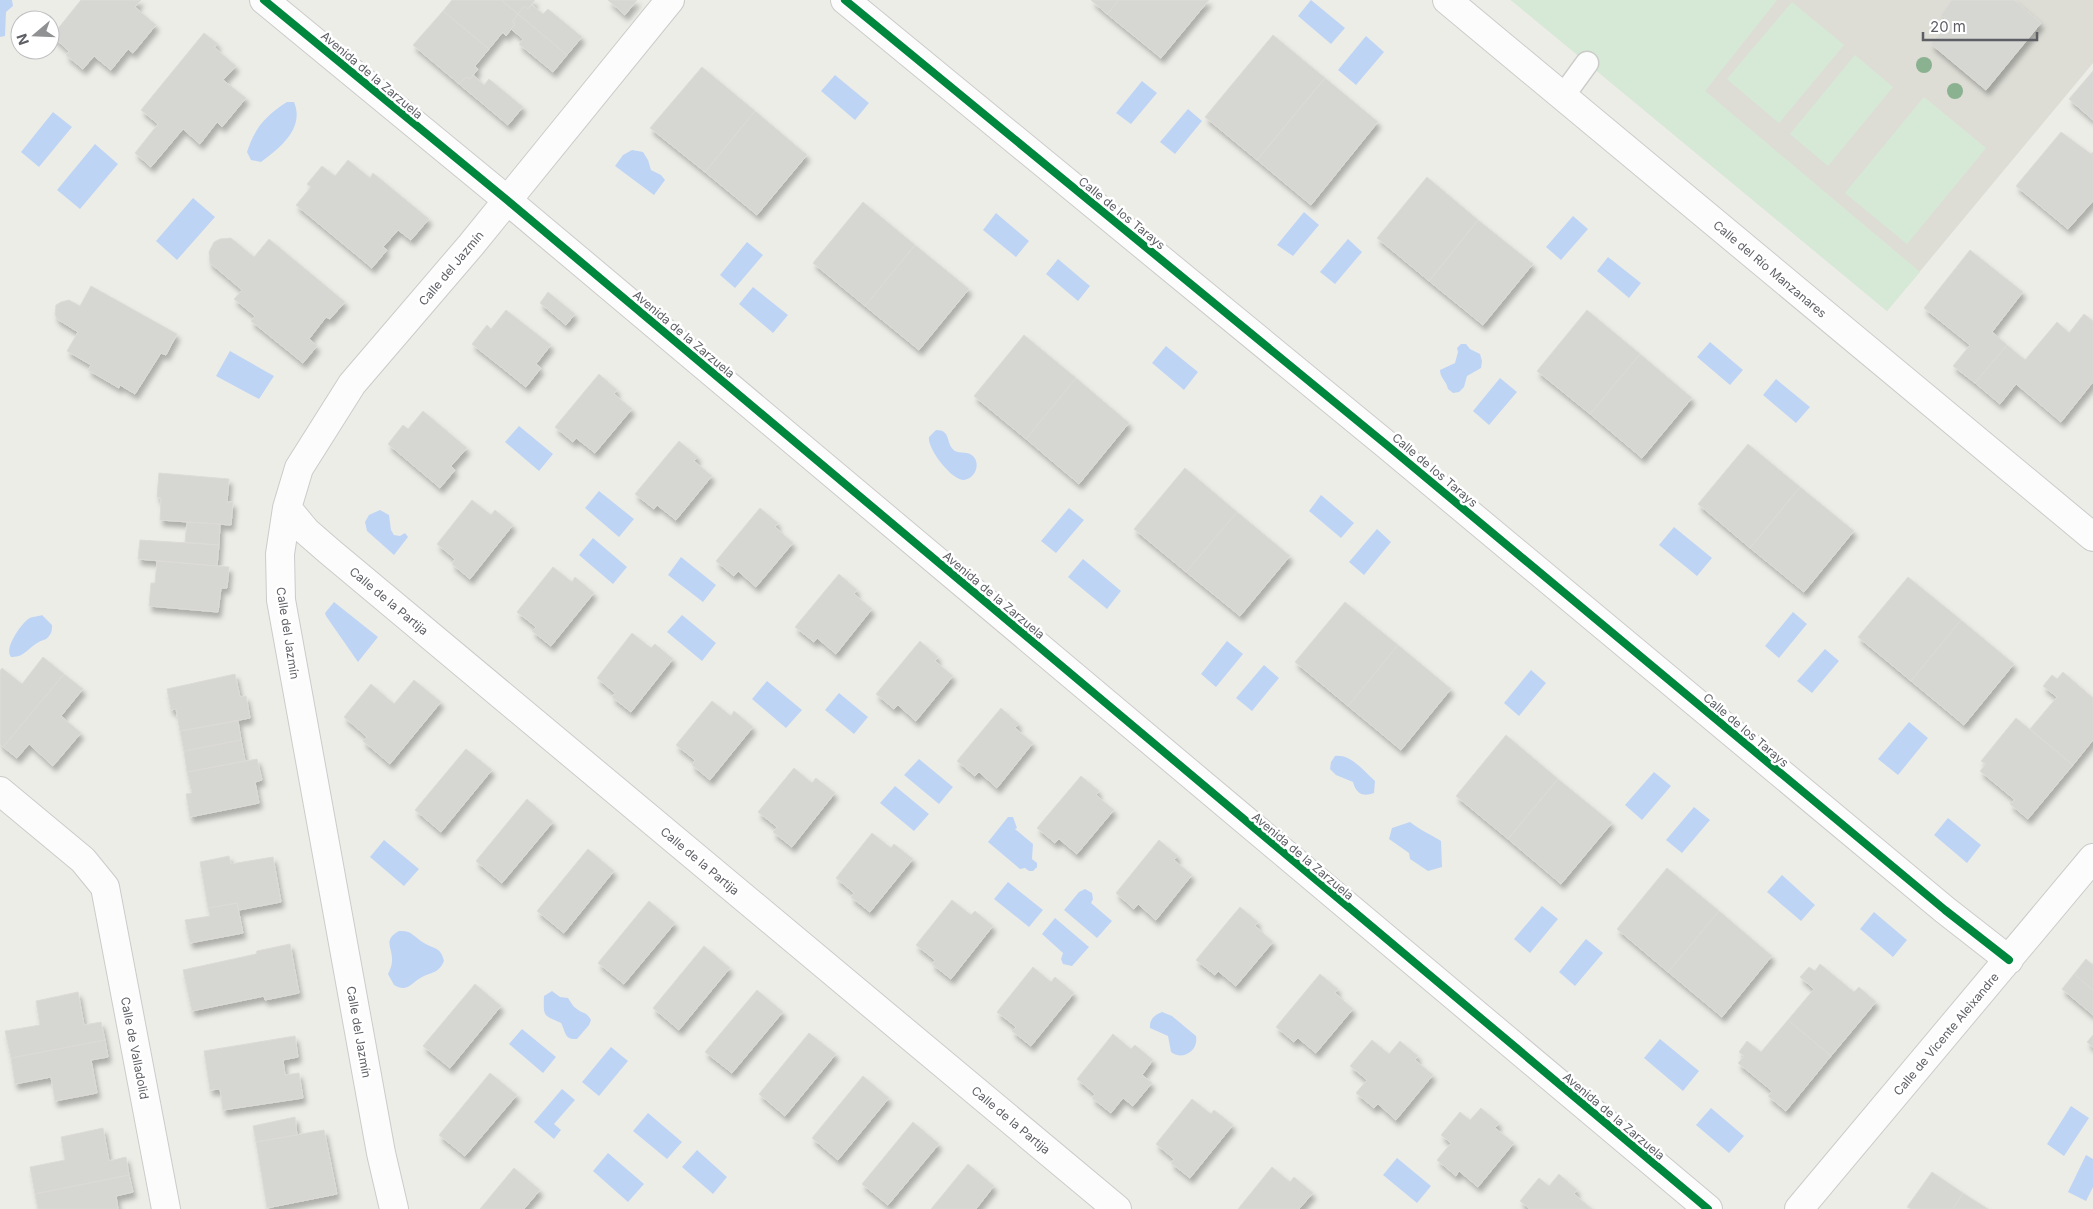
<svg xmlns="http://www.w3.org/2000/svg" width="2093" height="1209" viewBox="0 0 2093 1209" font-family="Inter,sans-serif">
<defs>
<filter id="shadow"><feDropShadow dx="3" dy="5.5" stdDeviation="2.5" flood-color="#0004"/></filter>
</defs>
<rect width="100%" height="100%" fill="#edede8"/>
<!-- education -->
<path fill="#ddddd6" d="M1511,0H2093V63L1887,311Z"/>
<!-- green -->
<path fill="#d6e9d7" d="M1511,0H1777L1705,91L1920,272L1887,311Z
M1792,2L1844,45L1779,123L1727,79Z
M1855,55L1893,87L1828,166L1790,134Z
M1924,97L1986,148L1907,244L1845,193Z"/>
<!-- water -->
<path fill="#bed4f5" d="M0,0H12L13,6L6,12L5,36L0,37Z
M1311,0L1345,28L1331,44L1298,16Z
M1366,36L1384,52L1356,85L1338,70Z
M835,75L869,103L855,120L821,91Z
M1142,81L1157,93L1131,124L1116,113Z
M287,102H294C305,128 280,148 261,162L251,160L247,152C254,129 266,115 287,102Z
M1188,109L1202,121L1175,154L1160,142Z
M53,112L72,127L39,167L21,152Z
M95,144L118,164L80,209L57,190Z
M632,150L643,152L648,160L651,170L661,175L665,180L654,195L615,166L623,155Z
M193,198L215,217L177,260L156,241Z
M1304,212L1319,225L1293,256L1277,245Z
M996,213L1029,241L1016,257L983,230Z
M1573,216L1588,229L1561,260L1546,247Z
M1348,239L1362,252L1335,284L1320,272Z
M747,242L763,255L735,288L720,275Z
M1608,257L1641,283L1629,298L1597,271Z
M1058,259L1090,286L1078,301L1046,274Z
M753,287L788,315L773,333L739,304Z
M1710,342L1743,370L1730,385L1697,357Z
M1461,344H1466L1470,349L1480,354L1482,361L1481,368L1467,376L1464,387L1459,392L1453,393L1448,389C1446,380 1440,378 1440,370L1455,363L1458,352L1457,348Z
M1166,346L1198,372L1184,390L1152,363Z
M230,351L274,376L259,399L216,376Z
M1500,378L1517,392L1489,425L1473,411Z
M1776,379L1810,407L1796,423L1763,395Z
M519,426L553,454L539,471L505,442Z
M936,430C952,430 945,444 955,451C960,454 968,451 973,456C981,464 975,479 964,480C951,480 927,448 929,437Z
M599,491L634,519L619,537L585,508Z
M1321,495L1354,523L1341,538L1309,511Z
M1069,508L1084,520L1056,553L1041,541Z
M380,510L389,515L391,530L394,535L400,536L405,533L408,537L394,555L367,531L365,522L369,515Z
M1674,527L1712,558L1697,576L1659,545Z
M1377,529L1391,542L1364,575L1349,562Z
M593,538L627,567L613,584L579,555Z
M681,557L716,585L703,602L668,575Z
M1083,559L1121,591L1107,609L1068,577Z
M334,602L378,637L358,662L326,616L325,613Z
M1793,612L1807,624L1779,658L1765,646Z
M42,615L52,625C52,629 52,633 49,636C47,640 42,640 39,642C29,647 24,658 11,657C4,649 19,627 27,620C31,616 37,617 42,615Z
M682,615L716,643L702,661L667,632Z
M1227,641L1243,654L1216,687L1201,674Z
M1825,649L1839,661L1812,693L1797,681Z
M1264,665L1279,678L1252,711L1236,698Z
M1531,670L1546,683L1519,716L1504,703Z
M767,681L802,710L786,728L752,699Z
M839,693L868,717L854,734L825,710Z
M1909,722L1928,738L1898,775L1878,759Z
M1335,756C1351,754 1364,771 1375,781L1374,793C1363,797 1356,794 1353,782L1336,775L1330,769L1331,762Z
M919,759L953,787L939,804L904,775Z
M1654,772L1671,786L1642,820L1625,805Z
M895,786L929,814L914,831L880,803Z
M1694,807L1710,820L1682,853L1666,840Z
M1008,817H1013L1017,828L1015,829L1033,844L1032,859L1037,863V867L1033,871H1029L1025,868L1020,869L988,842Z
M1948,818L1981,845L1967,863L1934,835Z
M1410,822C1420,830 1430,834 1441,841L1442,867L1428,871L1410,859L1409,853L1389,839L1392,828Z
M384,840L419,869L404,886L370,857Z
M1782,875L1815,905L1801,921L1767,892Z
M1008,882L1043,910L1029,927L994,899Z
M1085,889L1092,893L1093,899L1091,903L1112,921L1097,938L1064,910L1079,892Z
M1542,906L1558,919L1530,953L1514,939Z
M1874,912L1907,940L1893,957L1860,929Z
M1055,918L1089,947L1072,966L1063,964L1061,959L1063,953L1042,934Z
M399,931C412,930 414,937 424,943C434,949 441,947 444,961C439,973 432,972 422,977C411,983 407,993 394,985L388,974C390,970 392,965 392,961C393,948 382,940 399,931Z
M1586,939L1603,953L1575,986L1559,972Z
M552,991L560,997L568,998C571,1002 573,1007 577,1009C583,1014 586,1011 591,1020L589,1025L577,1039C564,1040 566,1032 561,1023C544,1015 543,1018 544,996Z
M1162,1012L1172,1016L1196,1036C1199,1051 1182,1061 1171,1052L1168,1036L1150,1028C1149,1020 1154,1015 1162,1012Z
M522,1029L556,1057L543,1073L509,1044Z
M1660,1039L1699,1071L1683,1091L1644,1058Z
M611,1047L628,1061L599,1096L582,1082Z
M562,1089L575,1100L554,1124L561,1130L554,1139L534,1122Z
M2071,1106L2089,1118L2064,1156L2047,1144Z
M1711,1108L1744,1136L1729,1153L1696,1125Z
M648,1113L682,1142L667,1159L633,1131Z
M697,1150L727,1177L713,1194L682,1167Z
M608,1153L644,1184L628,1202L593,1171Z
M2086,1155L2093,1159V1187L2086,1201L2068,1192Z
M1397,1158L1431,1186L1417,1203L1383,1175Z"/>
<!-- building -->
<path fill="#d6d6d3" stroke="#dcdbd7" filter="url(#shadow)" d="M81,0H141L135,7L156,25L133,53L128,49L111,70L94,56L83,69L66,55L69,51L52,36Z
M452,0H501L518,14L512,22L515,24L506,36L503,32L489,49L443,11Z
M501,0H535L528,9L524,6L518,14Z
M608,0H637L625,15Z
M1091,0H1119L1107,14Z
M1119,0H1209L1161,58L1107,14Z
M1952,0H2014L2041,23L1986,90L1931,44L1949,22L1941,15Z
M532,5L543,14L548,9L582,37L567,55L518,14L524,6L528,9Z
M443,11L489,49L475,66L478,69L470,79L466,77L459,84L413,45Z
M518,14L567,55L553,72L519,44L523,39L511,29L515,24L512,22Z
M204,33L218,44L214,47L236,66L223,80L246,98L222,127L217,122L200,144L183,129L151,167L135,153L158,124L141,110Z
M1273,35L1325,78L1257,160L1205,117Z
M702,67L755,111L705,172L650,128Z
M2093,71V120L2069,99Z
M473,75L484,85L489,79L523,107L508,125L459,84L466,77L470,79Z
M1325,78L1378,122L1311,205L1257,160Z
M755,111L807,155L757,215L705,172Z
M2061,132L2091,154L2093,152V201L2068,229L2016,186Z
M348,160L370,178L373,173L429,219L411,240L398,230L383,247L387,250L372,268L296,205L311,187L307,184L322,166L335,176Z
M1427,177L1478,220L1429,281L1377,238Z
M863,202L915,245L865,306L813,263Z
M1478,220L1533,264L1483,325L1429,281Z
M231,238L254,257L269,239L345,302L330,319L326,317L309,339L317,346L303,363L251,321L255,316L234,299L242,290L210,263L209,252L214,242L220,239Z
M915,245L969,289L919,350L865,306Z
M1970,250L2023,292L1992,332L2007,345L1975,383L1953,366L1970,345L1924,308Z
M91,286L177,334L166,355L161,353L135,394L120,385L119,388L88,370L91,365L67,351L78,332L57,319L55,314L56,305L61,302L69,300L80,306Z
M548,292L575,314L566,325L540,303Z
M506,310L551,345L536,364L541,368L526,387L472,344L487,325L491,329Z
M1587,310L1640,354L1590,414L1537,371Z
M2084,314L2093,321V382L2061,422L2016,384L2000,404L1975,383L2007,345L2025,360L2057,322L2069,333Z
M1024,335L1076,378L1026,439L974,396Z
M1640,354L1692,398L1642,458L1590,414Z
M599,374L617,390L614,394L632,409L595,453L576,438L573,442L555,427Z
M1076,378L1129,423L1079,484L1026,439Z
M423,411L467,448L451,466L455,470L440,488L388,444L403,425L408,429Z
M679,441L698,457L694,461L712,476L676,520L657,505L654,509L635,494Z
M1748,444L1800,487L1750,548L1698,504Z
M1185,468L1237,512L1186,572L1134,529Z
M159,473L229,479L227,502H233L231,525L160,520L161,498L157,497Z
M1800,487L1854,531L1804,592L1750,548Z
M472,500L491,515L495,510L513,525L470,579L452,564L455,559L437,544Z
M760,508L778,523L775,527L793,543L756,587L738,571L734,576L716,561Z
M1237,512L1290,556L1240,616L1186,572Z
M187,522L220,524L219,545L185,542Z
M140,540L219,545L217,566L138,559Z
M157,561L229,567L227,588H221L218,612L149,606L151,583H155Z
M553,567L572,582L575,577L594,593L551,646L532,631L536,627L517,612Z
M839,574L857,590L854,594L872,609L836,654L817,638L814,642L795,627Z
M1908,577L1961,620L1911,681L1858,637Z
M1345,602L1398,645L1348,706L1295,662Z
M1961,620L2014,664L1964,725L1911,681Z
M632,633L651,648L655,644L673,659L631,712L612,697L615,693L597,678Z
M920,641L938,657L935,661L953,676L916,721L898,705L894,709L876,694Z
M1398,645L1451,689L1401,750L1348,706Z
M43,657L64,674L3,747L0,744V671L2,668L22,684Z
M2063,672L2093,698V740L2073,765L2030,729L2057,697L2043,686L2052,675L2057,679Z
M64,674L83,689L61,716L81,733L53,766L29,744L17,758L3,747Z
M235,674L240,697L246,696L250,718L180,731L176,709L171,710L167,689Z
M414,680L441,702L390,764L363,741L367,737L344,717L371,684L394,704Z
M712,701L731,716L734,711L753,727L710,780L692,765L695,760L676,745Z
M1001,708L1019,724L1015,728L1033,743L997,788L979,772L975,776L957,761Z
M2016,718L2073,765L2028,819L2010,804L2015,800L1980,771L1986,764L1981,761Z
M238,721L241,740L184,751L180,731Z
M1506,735L1558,779L1508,839L1456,796Z
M241,740L245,761L187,772L184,751Z
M466,749L492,770L441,832L415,810Z
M257,759L262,780L255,782L259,803L190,817L186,794L192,793L187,772Z
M794,768L812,783L816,778L835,793L792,847L773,832L777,827L758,812Z
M1081,776L1099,791L1096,795L1114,810L1077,854L1059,839L1055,843L1037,828Z
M1558,779L1612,823L1561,884L1508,839Z
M527,799L553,822L502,883L476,861Z
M872,833L891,848L894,844L913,859L870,912L851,897L854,893L836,878Z
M1159,840L1178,856L1174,860L1192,875L1156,920L1138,904L1134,909L1116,893Z
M588,849L614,871L564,933L537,911Z
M229,856L231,864L273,857L281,902L239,910L237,903L208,908L200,862Z
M1667,868L1719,911L1668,972L1617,929Z
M952,900L971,915L975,911L993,926L951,979L932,964L935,960L916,945Z
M649,901L675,923L624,984L598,963Z
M237,903L243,933L190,943L185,920L210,916L208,908Z
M1240,907L1258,922L1255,926L1273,942L1236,986L1218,971L1215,975L1196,960Z
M1719,911L1772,956L1722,1017L1668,972Z
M290,944L299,993L265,1000L264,996L192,1011L183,970L256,954L257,951Z
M704,946L730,968L679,1030L653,1008Z
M2086,959L2093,965V990L2074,974Z
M1820,964L1854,992L1859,987L1876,1002L1831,1056L1788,1020L1814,989L1800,977L1809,967L1815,971Z
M1033,967L1051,982L1055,977L1074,993L1031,1046L1012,1031L1016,1027L997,1012Z
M1320,974L1338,989L1335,993L1353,1009L1316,1053L1298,1038L1294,1042L1276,1027Z
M2074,974L2093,990V1015L2062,989Z
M475,984L501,1006L450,1068L423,1046Z
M757,990L783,1012L732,1073L705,1052Z
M78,992L84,1025L101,1022L105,1040L11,1058L5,1031L40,1025L36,1001Z
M1788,1020L1831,1056L1786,1111L1768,1096L1772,1091L1738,1063L1744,1056L1739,1052L1747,1041L1761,1052Z
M809,1033L836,1054L785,1116L759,1094Z
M1113,1034L1131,1049L1135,1045L1153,1060L1142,1075L1152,1083L1133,1106L1123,1098L1111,1113L1092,1098L1095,1094L1077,1079Z
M2093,1035V1047L2087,1042Z
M295,1036L298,1057L283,1060L285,1075L299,1073L303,1098L223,1110L220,1089L210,1090L204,1051Z
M105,1040L108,1057L91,1060L97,1093L55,1101L51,1077L15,1084L11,1058Z
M1372,1040L1389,1054L1400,1041L1418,1056L1415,1060L1433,1075L1396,1120L1378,1104L1374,1108L1356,1093L1367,1080L1350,1066Z
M490,1073L517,1095L465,1156L439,1135Z
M863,1076L889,1098L838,1160L812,1138Z
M1192,1099L1211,1114L1214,1110L1233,1125L1190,1178L1171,1163L1174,1159L1156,1144Z
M1481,1108L1499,1123L1495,1128L1514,1143L1478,1187L1459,1171L1456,1176L1437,1160L1451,1143L1441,1135L1460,1112L1470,1120Z
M295,1117L297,1135L256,1142L253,1126Z
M913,1122L939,1144L888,1205L862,1184Z
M103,1128L109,1161L126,1157L129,1175L35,1194L30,1167L65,1160L61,1137Z
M324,1130L337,1194L267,1208L256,1142Z
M968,1164L994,1186L976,1209H931Z
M1272,1167L1290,1182L1294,1177L1313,1193L1299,1209H1238Z
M514,1168L540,1190L524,1209H480Z
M1932,1172L1963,1193L1953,1209H1911L1907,1207Z
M1559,1174L1577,1190L1574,1194L1592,1209H1530L1520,1201L1539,1178L1549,1186Z
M129,1175L133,1192L116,1196L118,1209H38L35,1194Z
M1963,1193L1988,1209H1953Z"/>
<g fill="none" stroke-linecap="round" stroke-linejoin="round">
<defs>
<path id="service" d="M1563,96L1587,63"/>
<path id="minor" d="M264,0L507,200L1708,1209
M845,0L1388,446L1945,910L2009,960
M1447,0L2093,537
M287,508L306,531L329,551L1117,1209
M0,791L83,860L105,887L166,1209
M394,1209L381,1153L281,600L280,554L287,508L299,468L352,384L471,245L670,0
M1799,1209L2093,858"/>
</defs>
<!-- service casing -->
<use href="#service" stroke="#cbcbca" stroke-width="25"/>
<!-- minor casing -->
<use href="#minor" stroke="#cbcbca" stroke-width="30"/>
<!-- service -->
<use href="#service" stroke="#fcfcfc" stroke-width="22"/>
<!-- minor -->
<use href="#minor" stroke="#fcfcfc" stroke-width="28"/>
<defs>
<path id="cycleway" d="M264,0L507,200L1708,1209
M845,0L1388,446L1945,910L2009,960"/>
</defs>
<!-- cycleway casing -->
<use href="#cycleway" stroke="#fff" stroke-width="11"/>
<!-- cycleway -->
<use href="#cycleway" stroke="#00873e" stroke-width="8"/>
</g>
<!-- trees -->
<g fill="#8ab190">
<circle cx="1924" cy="65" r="8"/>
<circle cx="1955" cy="91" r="8"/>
</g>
<g text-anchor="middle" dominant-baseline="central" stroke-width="5" stroke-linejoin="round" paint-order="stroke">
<!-- street labels -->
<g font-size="12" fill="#5d5f65" stroke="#fff">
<text transform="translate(372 75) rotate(40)">Avenida de la Zarzuela</text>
<text transform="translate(1122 213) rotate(39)">Calle de los Tarays</text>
<text transform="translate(451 268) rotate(-50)">Calle del Jazmín</text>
<text transform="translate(1770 269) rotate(40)">Calle del Río Manzanares</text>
<text transform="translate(684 334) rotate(40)">Avenida de la Zarzuela</text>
<text transform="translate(1435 470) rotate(40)">Calle de los Tarays</text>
<text transform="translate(994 595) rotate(40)">Avenida de la Zarzuela</text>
<text transform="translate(389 601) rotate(40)">Calle de la Partija</text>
<text transform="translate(288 633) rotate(81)">Calle del Jazmín</text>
<text transform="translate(1746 730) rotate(40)">Calle de los Tarays</text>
<text transform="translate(1303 856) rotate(40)">Avenida de la Zarzuela</text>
<text transform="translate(700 861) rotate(40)">Calle de la Partija</text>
<text transform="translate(359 1032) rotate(80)">Calle del Jazmín</text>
<text transform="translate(1946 1034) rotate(-50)">Calle de Vicente Aleixandre</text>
<text transform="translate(135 1048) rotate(79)">Calle de Valladolid</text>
<text transform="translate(1614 1116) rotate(40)">Avenida de la Zarzuela</text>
<text transform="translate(1011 1120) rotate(40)">Calle de la Partija</text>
</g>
</g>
<!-- north arrow -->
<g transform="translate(35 35) rotate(251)"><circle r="24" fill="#ffffff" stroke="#bebfc1"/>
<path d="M0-4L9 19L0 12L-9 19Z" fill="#8f9193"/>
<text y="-8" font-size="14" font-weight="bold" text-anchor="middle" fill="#5d5f65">N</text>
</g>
<!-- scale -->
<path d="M1923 32v8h114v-8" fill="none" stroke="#5d5f65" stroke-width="2.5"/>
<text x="1930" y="32" font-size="15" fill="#5d5f65" stroke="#ffffff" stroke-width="4" paint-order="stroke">20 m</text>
</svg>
